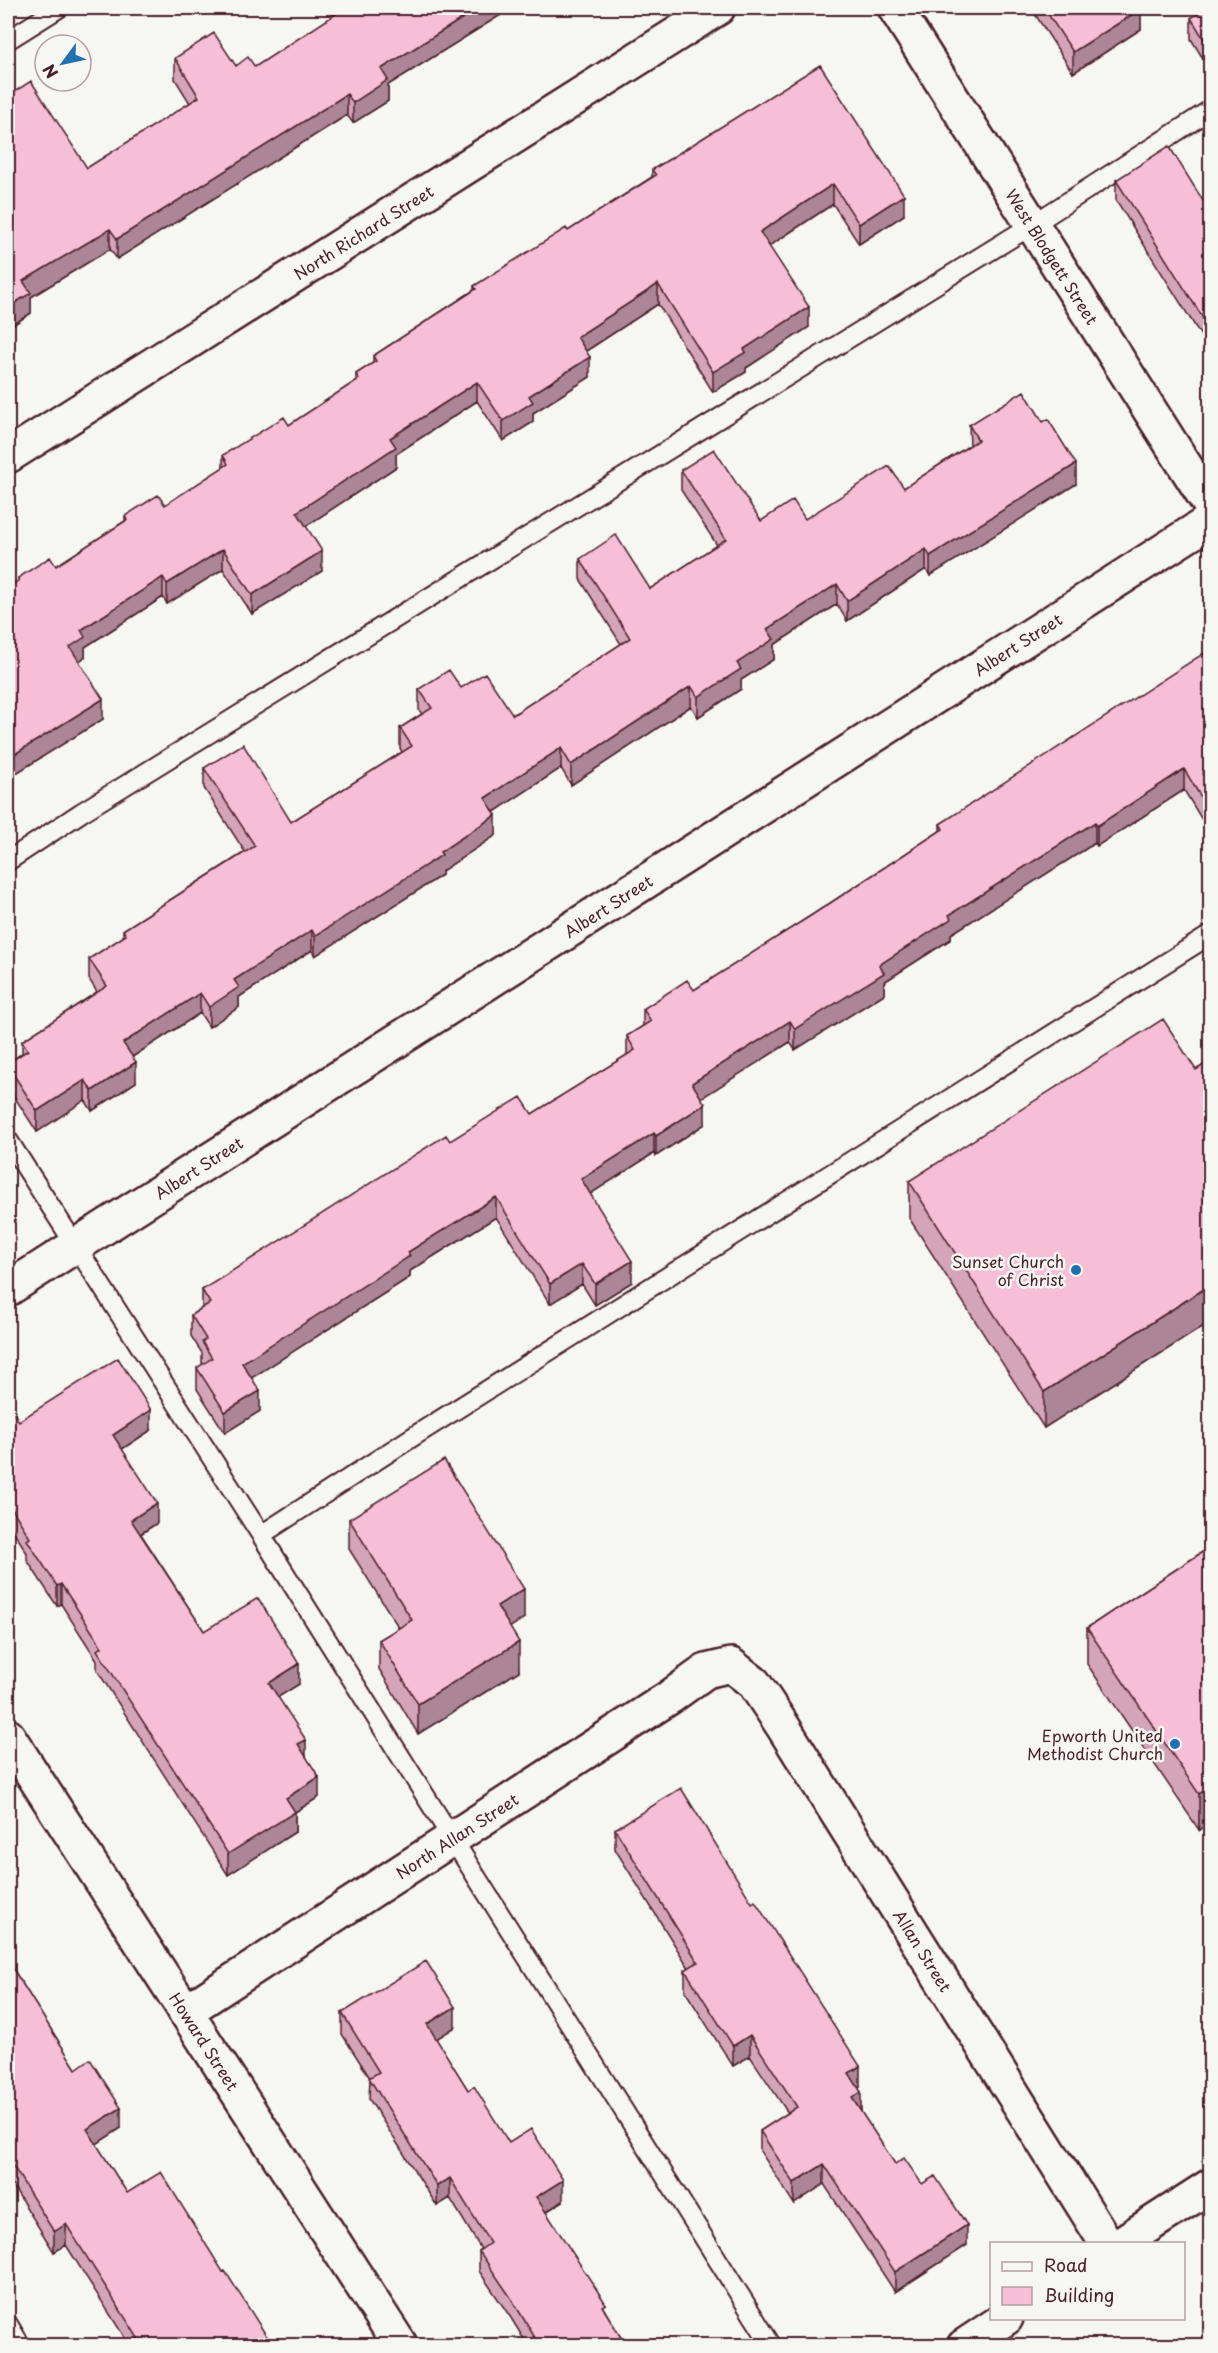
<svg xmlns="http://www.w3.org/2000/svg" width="1218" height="2353" viewBox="0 0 1218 2353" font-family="'Playpen Sans',sans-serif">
<rect width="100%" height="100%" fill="#f6f6f2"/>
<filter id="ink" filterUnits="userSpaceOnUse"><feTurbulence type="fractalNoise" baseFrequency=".0167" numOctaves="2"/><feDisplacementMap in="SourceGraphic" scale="12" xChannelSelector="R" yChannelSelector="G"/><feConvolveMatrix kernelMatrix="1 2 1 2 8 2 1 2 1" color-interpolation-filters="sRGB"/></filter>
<g filter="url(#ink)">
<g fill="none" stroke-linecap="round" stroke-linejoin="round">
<defs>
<path id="lane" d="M8,40L59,8
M8,861L82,812L1032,225L1210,110
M8,1140L261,1535L772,2346
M261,1535L411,1438L1210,935
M8,2324L21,2346"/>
<g id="street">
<path id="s1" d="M895,8L1210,505"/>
<path id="s2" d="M8,456L718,8"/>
<path id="s3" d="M8,1289L1210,521"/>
<path id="s4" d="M8,1736L401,2346"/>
<path id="s5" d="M185,2012L670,1697L706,1671L731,1665L754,1683L782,1725L1107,2244"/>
<path d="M1120,2244L1210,2186"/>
<path d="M964,2346L1006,2318"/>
</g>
</defs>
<!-- lane casing -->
<use href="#lane" stroke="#4a1f2b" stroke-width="22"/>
<!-- street casing -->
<use href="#street" stroke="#4a1f2b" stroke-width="38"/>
<!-- lane -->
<use href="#lane" stroke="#f6f6f2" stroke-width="18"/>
<!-- street -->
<use href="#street" stroke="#f6f6f2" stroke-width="33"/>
</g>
<!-- wall -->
<path fill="#d4a4b9" stroke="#4a1f2b" stroke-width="1.5" d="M329,8H512L388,85V101L353,123L347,115L117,259L110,249L31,297V313L8,328V96L87,168L190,103L175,79V58L255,67L334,16Z
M1031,8H1140L1141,29L1073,73Z
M1210,8V70L1191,39V18Z
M820,65L904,215L859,244L833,204L769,246L809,327L746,368V372L713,392L658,304L586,351L590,377L533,413V422L503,441L477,401L396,454V467L306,526L322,571L252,614L223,569L167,604L163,597L85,647V657L79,661L103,719L10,777L8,773V588L18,581V578L56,566L125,521V516L165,505L223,468V455L289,425L356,381V374L373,363V356L474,290V286L568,231L652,177V170Z
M1116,180L1210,212L1208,347L1116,200Z
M969,425L1076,484L930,576L926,569L847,621L837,604L774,645V659L741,680V689L698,717L691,706L571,785L561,768L494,812L496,835L442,871V875L315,956L312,950L239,997V1007L209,1027L200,1013L132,1057L136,1082L92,1111L85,1100L37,1132L8,1087V1063L22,1053V1041L97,992L89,979V959L123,937V930L245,852L204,788V768L291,822L402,752L400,748V728L422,714L419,710V689L461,688L513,715L621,644L580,579V559L650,589L717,545L681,490V470L761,521L805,519L904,488L970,445Z
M1210,665V833L1184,790L1097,846L1095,843L951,934V939L884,982V994L795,1050L790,1042L701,1098L705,1124L656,1156L654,1153L590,1194L632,1282L595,1305L582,1284L550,1304L496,1217L410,1271V1277L251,1378L260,1411L225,1433L197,1389V1368L203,1364L202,1363V1353L191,1336V1315L202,1308V1290L450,1141L532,1114L627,1055V1036L643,1026V1009L694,990L812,915L940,831V824Z
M1210,1061V1322L1044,1428L909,1218V1181L1196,1070Z
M8,1417L19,1421L151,1430L122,1449L157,1523L141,1534L204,1631L299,1684L278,1697L306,1756L319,1797L295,1812V1832L228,1875L97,1670V1660L61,1604L57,1606L27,1560V1553L8,1522Z
M349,1519L524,1618L510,1627L519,1671L418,1734L379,1669V1640L399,1628L349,1549Z
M1210,1547L1199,1830L1087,1664V1628Z
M615,1829L860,2087L858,2088L861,2112L895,2164L922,2184L967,2245L895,2292L824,2184L794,2204L760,2151V2131L788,2113L750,2056L733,2066L685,1991V1970L689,1968L615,1849Z
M8,1932L12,1959L8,1961L76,2069L121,2128L96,2144L127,2193L223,2272L273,2346H130L66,2245L54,2252L8,2178Z
M342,2013L455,2027L436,2039L468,2090L509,2143L563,2201L546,2212L626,2346H528L511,2318L479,2271V2251L481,2249L450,2198L437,2206L369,2099L370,2078L342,2034Z"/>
<!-- shaded-wall -->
<path fill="#ac8696" stroke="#4a1f2b" stroke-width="1.5" d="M479,8H512L388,85V101L353,123V103L381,69Z
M1141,9V29L1073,73V52Z
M347,94V115L117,259V239Z
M833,184V204L760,252V232Z
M904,195V215L859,244V224Z
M110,229V249L31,297V313L8,328V307L23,281Z
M658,284V304L577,357V337Z
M809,307V327L746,368V372L713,392V372L744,349Z
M1210,325V345L1208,347V326Z
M590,357V377L533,413V422L503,441V421L529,396Z
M477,382V401L396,454V467L297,532V512L390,438Z
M1076,464V484L930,576V556Z
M223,549V569L167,604V584Z
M926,549V569L847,621V601Z
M322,551V571L252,614V595Z
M163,577V597L85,647V657L70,667V647L81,630Z
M837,584V604L774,645V659L741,680V689L698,717V697L737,663L767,629Z
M691,686V706L571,785V765Z
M103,699V719L10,777V757Z
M561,748V768L485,818V798Z
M1184,769V790L1097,846V826Z
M496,815V835L442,871V875L315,956V936L440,852Z
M1095,822V843L951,934V939L884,982V994L795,1050V1029L879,965L949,915Z
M312,930V950L239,997V1007L209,1027V1007L234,980Z
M200,993V1013L123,1063V1043Z
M790,1021V1042L692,1104V1083Z
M136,1062V1082L92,1111V1091Z
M85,1080V1100L37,1132V1111Z
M705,1104V1124L656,1156V1136Z
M654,1133V1153L581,1200V1179Z
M496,1197V1217L410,1271V1277L242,1384V1363L408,1252Z
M632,1261V1282L595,1305V1284Z
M582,1264V1284L550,1304V1284Z
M1210,1285V1322L1044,1428V1392Z
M260,1391V1411L225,1433V1412Z
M151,1410V1430L113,1455V1435Z
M157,1503V1523L131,1540V1520Z
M61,1584V1604L57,1606V1586Z
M524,1589V1618L497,1636V1606Z
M519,1642V1671L418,1734V1704Z
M299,1664V1684L269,1703V1683Z
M306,1740V1760L298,1744Z
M319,1777V1797L295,1812V1832L228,1875V1854L286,1798Z
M1210,1786V1823L1199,1830V1794Z
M12,1938V1959L8,1961V1941Z
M455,2007V2027L427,2045V2024Z
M750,2035V2056L733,2066V2046Z
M860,2066V2087L849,2094V2073Z
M861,2092V2112L852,2098Z
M121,2108V2128L87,2150V2129Z
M824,2164V2184L794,2204V2183Z
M450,2178V2198L437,2206V2186Z
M563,2180V2201L536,2218V2197Z
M66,2224V2245L54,2252V2232Z
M967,2225V2245L895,2292V2272Z"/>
<!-- building -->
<path fill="#f6bfd7" stroke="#4a1f2b" stroke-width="1.5" d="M341,8H479L381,69L388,80L353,103L347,94L117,239L110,229L23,281L31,293L8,307V96L31,81L87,168L199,97L175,58L214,33L236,66L248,57L255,67L342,10Z
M1044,8H1140L1141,9L1073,52Z
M1207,8H1210V49L1191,18Z
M820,65L904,195L859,224L833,184L760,232L809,307L744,349L746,352L713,372L658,284L577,337L590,357L529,396L533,402L503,421L477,382L390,438L396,447L297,512L322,551L252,595L223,549L167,584L163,577L81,630L85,637L70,647L103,699L10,757L8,753V588L19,580L18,578L50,557L56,566L127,520L125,516L158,495L165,505L228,464L223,455L284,417L289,425L359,379L356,374L376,361L373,356L476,289L474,286L566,228L568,231L656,175L652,170Z
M1169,146L1210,212V325L1208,326L1116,180Z
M1024,391L1043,422L1048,419L1076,464L930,556L926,549L847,601L837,584L767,629L774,639L737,663L741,669L698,697L691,686L571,765L561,748L485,798L496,815L440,852L442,855L315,936L312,930L234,980L239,987L209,1007L200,993L123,1043L136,1062L92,1091L85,1080L37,1111L8,1066V1063L28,1050L22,1041L107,986L89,959L126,935L123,930L255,846L204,768L243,744L291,822L412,746L400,728L432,708L419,689L449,670L461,688L485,673L513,715L630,638L580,559L616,535L650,589L726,539L681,470L714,449L761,521L793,500L805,519L889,466L904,488L978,440L969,425Z
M1204,653L1210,665V812L1184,769L1097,826L1095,822L949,915L951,919L879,965L884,973L795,1029L790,1021L692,1083L705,1104L656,1136L654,1133L581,1179L632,1261L595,1284L582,1264L550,1284L496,1197L408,1252L410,1256L242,1363L260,1391L225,1412L197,1368L212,1358L202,1342L206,1339L191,1315L210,1303L202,1290L446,1135L450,1141L521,1097L532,1114L635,1050L627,1036L651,1021L643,1009L687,980L694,990L812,915L943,829L940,824Z
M1163,1019L1196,1070L1210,1061V1285L1044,1392L909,1181Z
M118,1358L151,1410L113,1435L157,1503L131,1520L204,1631L258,1598L299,1664L269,1683L306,1740L298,1744L319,1777L286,1798L295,1812L228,1854L97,1650L102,1647L61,1584L57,1586L27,1540L30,1538L8,1502V1417L14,1413L19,1421Z
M444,1460L524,1589L497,1606L519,1642L418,1704L379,1640L412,1620L349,1519Z
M1210,1547V1786L1199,1794L1087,1628Z
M681,1788L752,1903L755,1901L860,2066L849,2073L861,2092L852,2098L895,2164L904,2158L922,2184L935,2176L967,2225L895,2272L824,2164L794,2183L760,2131L797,2107L750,2035L733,2046L685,1970L698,1962L615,1829Z
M8,1932L12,1938L8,1941Z
M8,1961L76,2069L90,2059L121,2108L87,2129L127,2193L161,2172L223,2272L225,2271L273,2346H143L66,2224L54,2232L8,2158Z
M426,1961L455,2007L427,2024L468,2090L474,2086L509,2143L531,2129L563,2180L536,2197L606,2304L602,2306L626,2346H540L511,2298L479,2251L490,2243L450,2178L437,2186L369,2078L379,2072L342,2013Z
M1177,2337L1182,2346H1164Z"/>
</g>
<!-- markers -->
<g fill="#1f6fb2" stroke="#f6f6f2" stroke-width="2">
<circle cx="1076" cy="1270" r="6"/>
<circle cx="1175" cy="1744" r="6"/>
</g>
<g text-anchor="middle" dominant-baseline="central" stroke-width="5" stroke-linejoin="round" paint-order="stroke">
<!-- street labels -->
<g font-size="16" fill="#4a1f2b" stroke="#f6f6f2">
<text stroke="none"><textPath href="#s2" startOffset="420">North Richard Street</textPath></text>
<text stroke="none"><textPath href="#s1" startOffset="294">West Blodgett Street</textPath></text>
<text stroke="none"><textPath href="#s3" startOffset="1198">Albert Street</textPath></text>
<text stroke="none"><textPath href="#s3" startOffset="712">Albert Street</textPath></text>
<text stroke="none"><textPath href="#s3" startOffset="226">Albert Street</textPath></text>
<text stroke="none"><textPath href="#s5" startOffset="324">North Allan Street</textPath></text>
<text stroke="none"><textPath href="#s5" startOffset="994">Allan Street</textPath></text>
<text stroke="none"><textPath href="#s4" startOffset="363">Howard Street</textPath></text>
</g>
<!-- poi labels -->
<g font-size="16" fill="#4a1f2b" stroke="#f6f6f2" text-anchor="end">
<text x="1064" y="1261">Sunset Church<tspan x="1064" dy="18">of Christ</tspan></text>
<text x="1163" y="1735">Epworth United<tspan x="1163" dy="18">Methodist Church</tspan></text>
</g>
</g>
<!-- margin -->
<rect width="1218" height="2353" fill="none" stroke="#f6f6f2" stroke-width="30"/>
<rect x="15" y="15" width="1188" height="2323" fill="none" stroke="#4a1f2b" stroke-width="2" filter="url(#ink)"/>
<!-- legend -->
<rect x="990" y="2242" width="195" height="78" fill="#f6f6f2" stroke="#b1a0a2" stroke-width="1.5"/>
<rect x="1002" y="2262" width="30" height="9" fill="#f6f6f2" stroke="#b1a0a2" stroke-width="1.5"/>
<text x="1044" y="2272" font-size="18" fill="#4a1f2b">Road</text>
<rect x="1002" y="2287" width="30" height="18" fill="#f6bfd7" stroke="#b1a0a2" stroke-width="1.5"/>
<text x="1044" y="2302" font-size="18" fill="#4a1f2b">Building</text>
<!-- north arrow -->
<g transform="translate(63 63) rotate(237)"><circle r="28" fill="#f6f6f2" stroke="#b1a0a2" stroke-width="1.5"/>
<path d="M0-4.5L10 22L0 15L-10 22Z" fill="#1f6fb2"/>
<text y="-9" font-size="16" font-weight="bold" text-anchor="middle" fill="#4a1f2b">N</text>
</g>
</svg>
